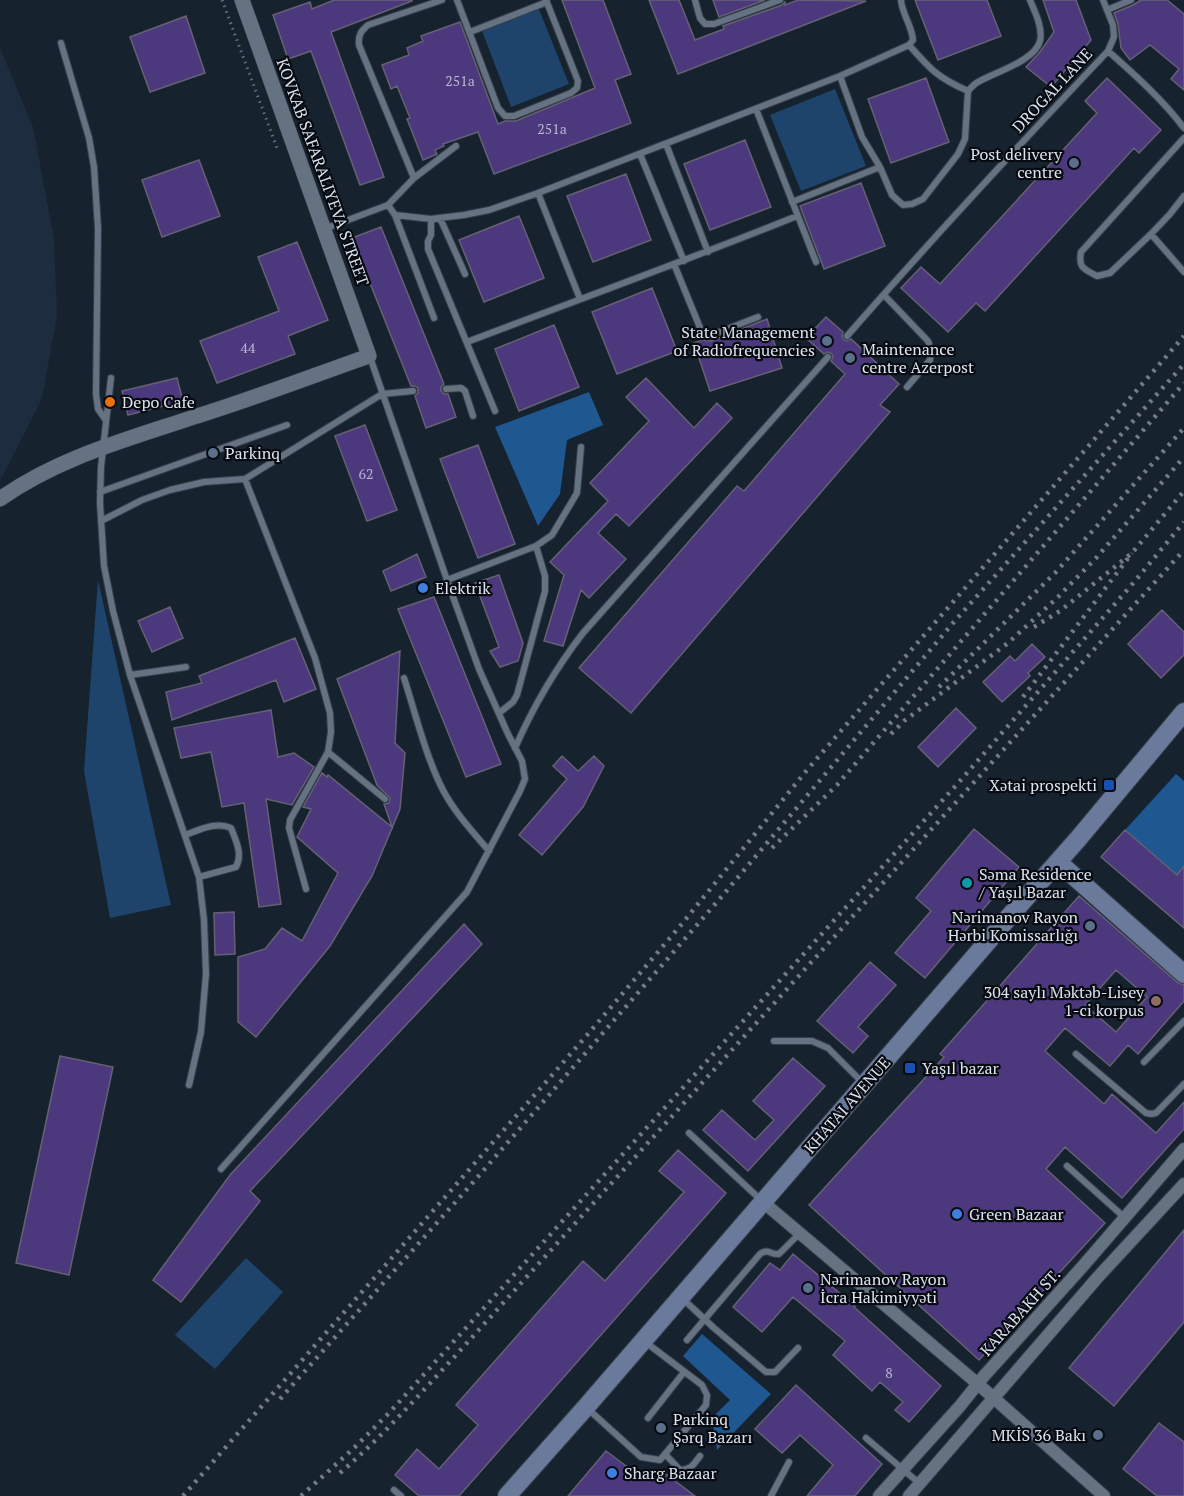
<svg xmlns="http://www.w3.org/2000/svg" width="1184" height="1496" viewBox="0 0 1184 1496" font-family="'PT Serif',serif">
<rect width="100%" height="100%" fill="#17222f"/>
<!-- built -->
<path fill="#1d2d3f" d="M0,48L33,127L54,239L57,316L42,398L0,481Z"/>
<!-- green -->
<path fill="#1f446c" d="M538,7L569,84L511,107L481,28Z
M835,89L866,166L801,191L770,115Z
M98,580L171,905L110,918L84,771Z
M246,1258L283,1292L215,1369L175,1335Z"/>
<!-- forest -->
<path fill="#1f5791" d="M589,392L603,425L567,440L560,494L538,526L495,427Z
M1176,774L1184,781V866L1177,875L1125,830Z
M702,1334L771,1394L717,1450L712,1418L730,1400L683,1356Z"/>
<!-- building -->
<path fill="#4c387d" stroke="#656174" stroke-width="1.5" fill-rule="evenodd" d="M334,0H412V1L331,32L384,177L360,185L311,51L288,59L273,15L310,2L312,9Z
M562,0H603L631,74L615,80L631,123L494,174L478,132L443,144L444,146L435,150L437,154L423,160L407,119L410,118L397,86L391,89L382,65L409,55L407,48L423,41L421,36L460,22L498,124L505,121H516L595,88Z
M649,0H679L695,40L724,29L723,26L782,5L785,2V5L798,0L866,1L678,74Z
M713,0H765L719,17Z
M915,0H987L1001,36L938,60Z
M1043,0H1076L1091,40L1051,87L1026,67L1040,52L1054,32Z
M1141,0H1167L1184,14V90L1171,79L1179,69L1150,45L1130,60L1121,48L1118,24L1114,13L1133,5Z
M186,16L205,73L150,92L130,37Z
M926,78L949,142L891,163L868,99Z
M1107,78L1161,130L1139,153L1134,148L985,311L976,303L948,332L901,288L921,267L940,284L1097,113L1085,101Z
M745,140L771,207L710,230L684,164Z
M199,160L220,216L162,237L142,180Z
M626,174L651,240L593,262L567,196Z
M861,183L885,246L824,269L800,206Z
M519,216L544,278L484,302L459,240Z
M381,227L444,384L441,387V391L444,394H448L456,417L426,428L415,396L418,393V388L415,386H411L352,238Z
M297,242L328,320L288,336L295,354L217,383L200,341L279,311L258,257Z
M652,288L677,351L617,374L592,312Z
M826,317L843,332L842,336L843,339L847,341L851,339L899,384L880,405L890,412L631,713L579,668L737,486L744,491L845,374L831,361L833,357L832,354L828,352L824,354L806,338Z
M767,319L782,368L710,391L694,343L702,340L711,341Z
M554,325L579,387L519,411L495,349Z
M177,378L183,401L128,415L122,391Z
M646,378L694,428L717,403L732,418L629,526L616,514L598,533L626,559L589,598L581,590L563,646L544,641L564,575L550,562L608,501L590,483L649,421L626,397Z
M365,425L397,510L367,521L335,436Z
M478,445L515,544L478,558L440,459Z
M417,554L426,577L391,591L383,571Z
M499,575L523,643L518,661L500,667L490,651L499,647L475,583Z
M434,597L501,764L466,777L398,609Z
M170,607L183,638L152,652L138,621Z
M1162,610L1184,632V655L1161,678L1128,644Z
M295,638L316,689L284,702L276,680L172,720L166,692L202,683L199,676Z
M1032,644L1045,657L1028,673L1030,676L1002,702L983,682L1010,656L1015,661Z
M400,651L395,743L405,753L400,809L372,876L330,946L256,1037L238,1022V957L265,949L282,928L302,941L338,873L297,837L311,809L303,807L322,773L327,777L328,775L392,827L384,804L389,803L390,798L377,785L337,679Z
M956,708L976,728L938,767L918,747Z
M271,710L278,757L294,753L314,767L292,805L266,799L281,904L259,907L244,803L222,807L211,752L181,758L174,728Z
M562,756L578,771L594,756L604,766L583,807L542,855L519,835L567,779L553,766Z
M974,829L1019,867L925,978L895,953L931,911L916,898Z
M1125,830L1177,875L1184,866V928L1101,857Z
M1079,896L1177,982L1184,985V1001L1138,1054L1128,1045L1110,1066L1065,1028L1045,1051L1104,1104L1112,1094L1156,1133L1184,1102V1129L1122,1198L1065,1147L1046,1169L1105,1223L979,1360L809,1205L944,1057L940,1054ZM1116,970L1147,997L1116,1032L1085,1005Z
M234,912L235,954L215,955L214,913Z
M464,924L482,944L250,1191L260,1201L181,1302L153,1280L230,1175Z
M870,962L896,985L858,1027L868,1036L853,1053L817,1021Z
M60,1056L113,1067L69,1275L16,1263Z
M793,1058L825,1086L748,1171L703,1130L722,1110L755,1140L774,1120L753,1101Z
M678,1150L726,1193L459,1496H419L395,1475L417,1449L439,1469L478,1425L456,1405L583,1261L605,1281L684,1192L659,1171Z
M1184,1230V1322L1114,1406L1069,1368Z
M793,1254L855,1306L854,1307L941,1386L909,1422L895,1410L903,1402L880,1382L872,1391L833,1355L845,1341L793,1297L762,1332L733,1307L770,1263L780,1270Z
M796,1385L882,1464L855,1496H807L833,1465L800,1435L782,1453L755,1429Z
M1159,1423L1184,1442V1496H1157L1123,1469Z
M606,1451L637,1474L663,1472L695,1496H568Z"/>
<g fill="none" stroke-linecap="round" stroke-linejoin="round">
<defs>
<path id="service" d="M457,0L498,108L505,116H514L571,93L577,88L578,81L546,0
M695,0L700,18L705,24H714L780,0
M1107,10L1131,0
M470,32L547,2
M61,43L89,138L94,167L98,228L96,394L98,409L105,419
M909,45C930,69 938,78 968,91
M1108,51C1134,74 1163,100 1184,128
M840,76L862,137L880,167L892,195L903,205L912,204L923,199L958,154L965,139L968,91C971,88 974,84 978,82C995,72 1035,61 1040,41C1043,28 1035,12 1030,0
M756,109L816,262
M666,144L708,252
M640,154L684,261
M414,178L359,45C358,35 361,31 368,25L442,0
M1184,196L1170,214L1151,234L1184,272
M792,202L880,167
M388,205L395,215L434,318
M395,215L431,219L464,215L489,210L538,193
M440,218L465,274
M431,219V235L428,241V249L495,411
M324,229L388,205L414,178L456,146
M1151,234L1110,273L1097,276C1084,269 1078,268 1081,252L1184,138
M674,264L703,335L709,336L758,317
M884,295L928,341L931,350L930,360L907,387
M580,299L538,193L840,76L909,45L913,40C912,26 902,14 901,0
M847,336C932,239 1019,145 1108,51L1114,37L1113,25L1103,0
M467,342C577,300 688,260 797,216
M111,378L101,467L100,503L104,566L113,611L130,675L199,877L204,920L206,974L201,1032L189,1085
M446,389L461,388L465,391L473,416
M245,479L315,658L330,713L331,732L328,752L290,820L289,828L306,889
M100,492L287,425
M101,521L142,500L170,490L204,482L245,479L382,394L413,391
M447,580L536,546L552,535L577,493L581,447
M130,675L186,667
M404,678C416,715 426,758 444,792C456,814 473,832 489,851
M499,713L513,702L517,695L545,591V576L536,546
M515,748C533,707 556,668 583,633L828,357
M328,752L385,799
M185,835C199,830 216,821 231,828C236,841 243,854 236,867L199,877
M774,1041H812L828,1048L862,1082
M1076,1054L1146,1113L1151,1114L1156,1113L1184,1084
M1144,1062L1184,1021
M689,1133L761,1200
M1067,1166L1124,1217
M221,1169L467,892L520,791L525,779L522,761L508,734L479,669L447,580L370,357
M683,1299L714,1328L766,1372H775L798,1348
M687,1340L760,1254C768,1248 771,1255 779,1254L800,1233
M588,1409L641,1457L660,1460L706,1405L707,1395L702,1385L644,1341
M648,1418L684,1372
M866,1438L919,1483
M665,1454L680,1470C691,1470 694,1464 700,1456
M394,1490L401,1496
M771,1496L789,1462"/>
<path id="minor" d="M763,1202L978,1384L1104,1496
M879,1496L960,1406L984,1376L1083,1266L1184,1149
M909,1496L1098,1277L1184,1184"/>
<path id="tertiary" d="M0,499C59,457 129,439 197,416C255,398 312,376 369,356L242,0"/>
<path id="secondary" d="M1058,862L1184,974
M507,1496L586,1407L1008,918L1078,839L1184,712"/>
</defs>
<!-- service casing -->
<use href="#service" stroke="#373f4b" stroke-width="8"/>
<!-- minor casing -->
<use href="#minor" stroke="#373f4b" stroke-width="14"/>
<!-- tertiary casing -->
<use href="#tertiary" stroke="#373f4b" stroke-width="16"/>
<!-- secondary casing -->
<use href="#secondary" stroke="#373f4b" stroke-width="20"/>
<!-- path -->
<path stroke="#67707c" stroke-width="3" stroke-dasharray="1.5 4.5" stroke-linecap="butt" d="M222,0L277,148"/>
<!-- service -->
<use href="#service" stroke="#647282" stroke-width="6"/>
<!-- minor -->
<use href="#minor" stroke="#647282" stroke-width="12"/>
<!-- tertiary -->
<use href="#tertiary" stroke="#647282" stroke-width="15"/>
<!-- secondary -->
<use href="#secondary" stroke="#6a7a9b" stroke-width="18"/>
<!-- rail -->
<path stroke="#737c88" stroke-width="4.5" stroke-dasharray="3 6" stroke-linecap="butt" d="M1034,627L1060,611L1132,553L1184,491
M939,687L1055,573L1184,428
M1023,697L1132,553
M891,734L904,721L1008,643L1057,598L1097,557L1184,457
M772,848L837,785L1184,383
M280,1399L476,1179L723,895L953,623L1184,364
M340,1473C383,1436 419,1395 457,1354L1184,550
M183,1496L588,1034L681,925L807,770L1184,336
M301,1496L354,1448L390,1412L959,782L1135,581L1184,522"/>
</g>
<!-- markers -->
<g fill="#5c6f8a" stroke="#070b11" stroke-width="2">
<circle cx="1074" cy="163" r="6"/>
<circle cx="827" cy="341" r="6"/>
<circle cx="850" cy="358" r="6"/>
<circle cx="213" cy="453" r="6"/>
<circle cx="1090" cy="926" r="6"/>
<circle cx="808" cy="1288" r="6"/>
<circle cx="661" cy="1428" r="6"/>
<circle cx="1098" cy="1435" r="6"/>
</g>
<circle fill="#e8710a" stroke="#070b11" stroke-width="2" cx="110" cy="402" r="6"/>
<g fill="#3f7fe0" stroke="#070b11" stroke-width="2">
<circle cx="423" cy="588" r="6"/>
<circle cx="957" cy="1214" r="6"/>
<circle cx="612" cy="1473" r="6"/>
</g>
<g fill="#1a4fb4" stroke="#070b11" stroke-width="2">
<rect x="1103" y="779" width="12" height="12" rx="3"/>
<rect x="904" y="1062" width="12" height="12" rx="3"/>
</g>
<circle fill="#0f9aa8" stroke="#070b11" stroke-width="2" cx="967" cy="883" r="6"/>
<circle fill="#8d6e63" stroke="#070b11" stroke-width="2" cx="1156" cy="1001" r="6"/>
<g text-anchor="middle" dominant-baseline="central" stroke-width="4.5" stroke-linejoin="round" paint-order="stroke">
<!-- number labels -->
<g font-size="14" fill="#b9b9d2">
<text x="460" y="80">251a</text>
<text x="552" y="128">251a</text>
<text x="248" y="347">44</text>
<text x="366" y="473">62</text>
<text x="889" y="1372">8</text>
</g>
<!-- street labels -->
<g font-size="16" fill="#dde4ee" stroke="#070b11">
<text transform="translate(1052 90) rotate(-47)">DROGAL LANE</text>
<text transform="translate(323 172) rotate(70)">KOVKAB SAFARALIYEVA STREET</text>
<text transform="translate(847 1105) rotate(-49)">KHATAI AVENUE</text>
<text transform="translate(1020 1312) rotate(-48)">KARABAKH ST.</text>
</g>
<!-- poi labels -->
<g font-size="16" fill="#dde4ee" stroke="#070b11" text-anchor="start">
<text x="1062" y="154" text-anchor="end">Post delivery<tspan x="1062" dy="18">centre</tspan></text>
<text x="815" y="332" text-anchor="end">State Management<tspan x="815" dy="18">of Radiofrequencies</tspan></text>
<text x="862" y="349">Maintenance<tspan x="862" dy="18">centre Azerpost</tspan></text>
<text x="122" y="402">Depo Cafe</text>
<text x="225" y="453">Parkinq</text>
<text x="435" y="588">Elektrik</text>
<text x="1097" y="785" text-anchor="end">Xətai prospekti</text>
<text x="979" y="874">Səma Residence<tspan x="979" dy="18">/ Yaşıl Bazar</tspan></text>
<text x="1078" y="917" text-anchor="end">Nərimanov Rayon<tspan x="1078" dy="18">Hərbi Komissarlığı</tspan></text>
<text x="1144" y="992" text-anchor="end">304 saylı Məktəb-Lisey<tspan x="1144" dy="18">1-ci korpus</tspan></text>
<text x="922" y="1068">Yaşıl bazar</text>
<text x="969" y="1214">Green Bazaar</text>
<text x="820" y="1279">Nərimanov Rayon<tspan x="820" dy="18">İcra Hakimiyyəti</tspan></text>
<text x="673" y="1419">Parkinq<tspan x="673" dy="18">Şərq Bazarı</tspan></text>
<text x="1086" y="1435" text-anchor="end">MKİS 36 Bakı</text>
<text x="624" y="1473">Sharg Bazaar</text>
</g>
</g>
</svg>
